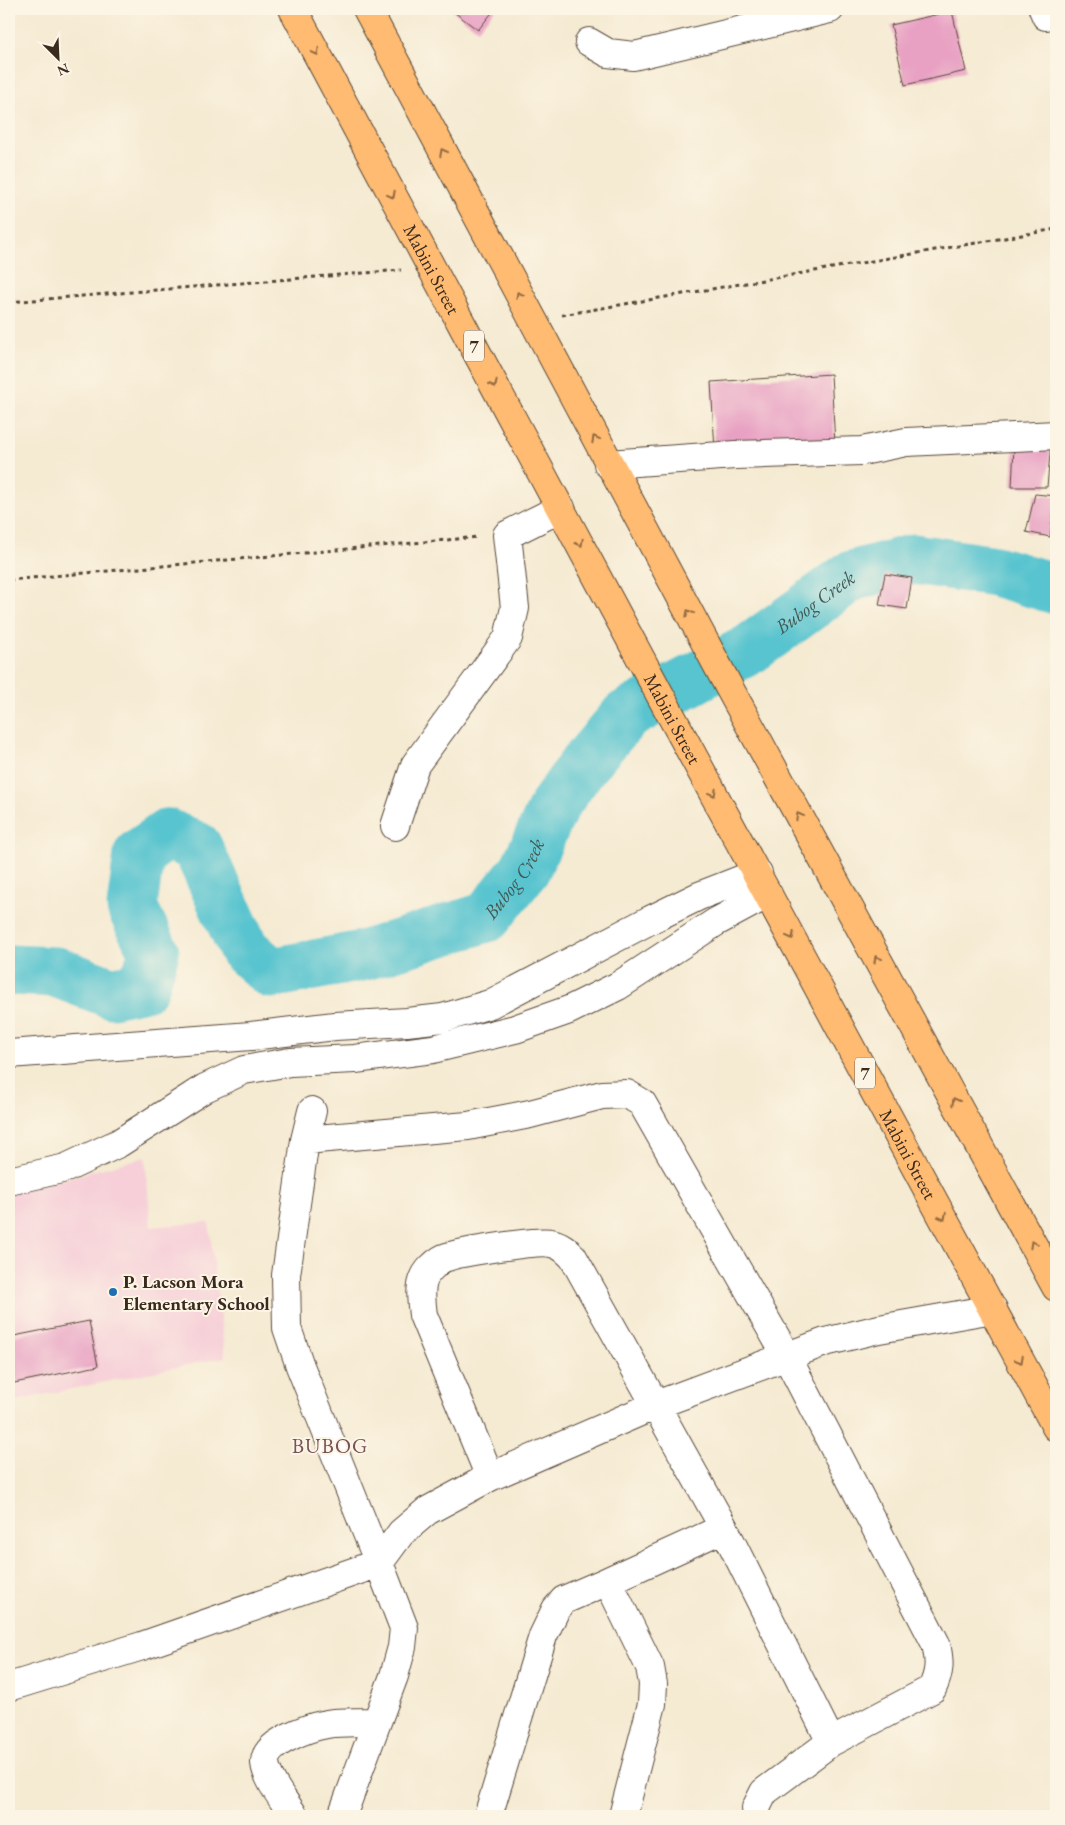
<svg xmlns="http://www.w3.org/2000/svg" width="1065" height="1825" viewBox="0 0 1065 1825" font-family="'EB Garamond',serif">
<rect width="100%" height="100%" fill="#fcf5e5"/>
<filter id="ink" filterUnits="userSpaceOnUse"><feTurbulence type="fractalNoise" baseFrequency=".02" numOctaves="2"/><feDisplacementMap in="SourceGraphic" scale="10" xChannelSelector="R" yChannelSelector="G"/><feConvolveMatrix kernelMatrix="1 2 1 2 8 2 1 2 1" color-interpolation-filters="sRGB"/></filter>
<filter id="wash" filterUnits="userSpaceOnUse"><feTurbulence type="fractalNoise" baseFrequency=".0096" numOctaves="4" result="noise"/><feDisplacementMap in="SourceGraphic" scale="20" xChannelSelector="R" yChannelSelector="G"/><feGaussianBlur stdDeviation="1.12" result="paint"/><feColorMatrix in="noise" values="0 0 0 0 0 0 0 0 0 0 0 0 0 0 0 0 0 1.4 0 .05"/><feComposite in="paint" operator="in"/></filter>
<g filter="url(#wash)">
<rect width="100%" height="100%" fill="#f5ead2"/>
<!-- built -->
<path fill="#f6cfd8" d="M145,1157L151,1227L209,1222L225,1357L9,1402V1194Z"/>
<g fill="none" stroke-linecap="round" stroke-linejoin="round">
<!-- river -->
<path stroke="#58c4cf" stroke-width="51" id="s1" d="M9,970L56,972L112,993L144,986L154,952L132,907L139,854L168,834L197,847L244,949L271,973L362,956L487,917L525,869L554,806L583,765L626,715L750,649L851,576L914,559L995,571L1056,589"/>
</g>
<g id="blocks">
<!-- building -->
<path fill="#e8a1c3" d="M450,9H495L478,30Z
M952,11L966,71L905,85L891,25Z
M831,374L835,444L715,451L711,382Z
M1051,443L1047,487H1012L1014,446Z
M1035,494L1056,496L1050,537L1026,532Z
M885,574L912,578L907,609L879,605Z
M89,1321L98,1366L9,1384V1337Z"/>
</g>
</g>
<g filter="url(#ink)">
<use href="#blocks" fill-opacity="0" stroke="#574739" stroke-width="1"/>
<g fill="none" stroke-linecap="round" stroke-linejoin="round">
<defs>
<path id="minor" d="M1043,9L1046,16
M589,42L608,53L634,56L830,9
M608,464L735,455L862,451L906,442L1056,435
M395,826L415,765L508,638L515,608L507,535L561,508
M9,1054L251,1036L335,1026L407,1022L443,1018L490,1004L650,920L699,896L758,873
M305,1140L312,1111
M9,1181L66,1168L119,1143L205,1088L244,1070L290,1062L355,1059L433,1049L515,1029L569,1010L618,986L716,922L768,894
M490,1477L423,1315C421,1298 418,1281 431,1268C435,1264 442,1258 447,1257C461,1252 538,1240 551,1243C561,1245 566,1250 573,1257L724,1528L831,1742L932,1689C940,1672 940,1662 936,1644L786,1355L642,1103L627,1094L602,1095L530,1114L468,1126L305,1140L286,1275L287,1328L300,1366L379,1563L401,1533L427,1511L490,1477L656,1405L825,1342L879,1329L993,1309
M608,1581L724,1528
M9,1687L142,1646L379,1563L404,1628L402,1647L394,1676L342,1816
M294,1816C285,1801 267,1781 265,1763C264,1742 310,1727 327,1724C343,1721 360,1723 376,1722
M488,1816L543,1636L556,1609L564,1600L608,1581L650,1667L653,1684L652,1704L623,1816
M757,1816L756,1808L764,1792L831,1742"/>
<g id="major">
<path id="s2" d="M293,9L673,719L1056,1427"/>
<path d="M367,9L731,691L1056,1287"/>
</g>
</defs>
<!-- minor casing -->
<use href="#minor" stroke="#574739" stroke-width="30"/>
<!-- major casing -->
<use href="#major" stroke="#574739" stroke-width="30"/>
<!-- path -->
<path stroke="#574739" stroke-width="3" stroke-dasharray="4 4" stroke-linecap="butt" d="M9,302L401,270
M562,315L1056,229
M9,580L479,537"/>
<!-- minor -->
<use href="#minor" stroke="#fff" stroke-width="28"/>
<!-- major -->
<use href="#major" stroke="#febb71" stroke-width="28"/>
</g>
<!-- one-way arrows -->
<defs><path id="oneway-chevron" d="M-2-3.5L2.5 0L-2 3.5" fill="none" stroke-width="1.6" stroke-linecap="round" stroke-linejoin="round" transform="scale(1.25)"/></defs>
<g stroke="#936b43">
<use href="#oneway-chevron" transform="translate(316 52) rotate(62)"/>
<use href="#oneway-chevron" transform="translate(443 152) rotate(-118)"/>
<use href="#oneway-chevron" transform="translate(392 195) rotate(62)"/>
<use href="#oneway-chevron" transform="translate(519 295) rotate(-118)"/>
<use href="#oneway-chevron" transform="translate(494 384) rotate(62)"/>
<use href="#oneway-chevron" transform="translate(595 439) rotate(-118)"/>
<use href="#oneway-chevron" transform="translate(580 543) rotate(62)"/>
<use href="#oneway-chevron" transform="translate(689 613) rotate(-118)"/>
<use href="#oneway-chevron" transform="translate(713 793) rotate(61)"/>
<use href="#oneway-chevron" transform="translate(799 816) rotate(-119)"/>
<use href="#oneway-chevron" transform="translate(791 936) rotate(62)"/>
<use href="#oneway-chevron" transform="translate(877 959) rotate(-119)"/>
<use href="#oneway-chevron" transform="translate(955 1101) rotate(-119)"/>
<use href="#oneway-chevron" transform="translate(943 1217) rotate(62)"/>
<use href="#oneway-chevron" transform="translate(1033 1244) rotate(-119)"/>
<use href="#oneway-chevron" transform="translate(1020 1360) rotate(62)"/>
</g>
</g>
<!-- markers -->
<circle fill="#1f6fb2" stroke="#fcf5e5" stroke-width="2" cx="113" cy="1292" r="5"/>
<g text-anchor="middle" dominant-baseline="central" stroke-width="4" stroke-linejoin="round" paint-order="stroke">
<!-- shield labels -->
<g fill="#fcf5e5" stroke="#75675a" stroke-width="1">
<rect x="464" y="330.5" width="20" height="31" rx="4"/>
<rect x="855" y="1057.5" width="20" height="31" rx="4"/>
</g>
<g font-size="18" font-weight="bold" fill="#3b2a1e">
<text x="474" y="346">7</text>
<text x="865" y="1073">7</text>
</g>
<!-- street labels -->
<g font-size="19" fill="#3b2a1e" stroke="#fcf5e5">
<text stroke="none"><textPath href="#s2" startOffset="295">Mabini Street</textPath></text>
<text stroke="none"><textPath href="#s2" startOffset="805">Mabini Street</textPath></text>
<text stroke="none"><textPath href="#s2" startOffset="1300">Mabini Street</textPath></text>
</g>
<!-- poi labels -->
<g font-size="19" font-weight="bold" fill="#3b2a1e" stroke="#fcf5e5" text-anchor="start">
<text x="123" y="1281">P. Lacson Mora<tspan x="123" dy="22">Elementary School</tspan></text>
</g>
<!-- water labels -->
<g font-size="20" font-style="italic" fill="#445853" stroke="#fcf5e5">
<text stroke="none"><textPath href="#s1" startOffset="1185">Bubog Creek</textPath></text>
<text stroke="none"><textPath href="#s1" startOffset="765">Bubog Creek</textPath></text>
</g>
<!-- quarter labels -->
<g font-size="21" letter-spacing="1" fill="#785458" stroke="#fcf5e5">
<text x="330" y="1445">BUBOG</text>
</g>
</g>
<!-- margin -->
<rect width="1065" height="1825" fill="none" stroke="#fcf5e5" stroke-width="30"/>
<!-- north arrow -->
<g transform="translate(58 58) rotate(156)" stroke="#fcf5e5" stroke-width="4" paint-order="stroke">
<path d="M0-4L9 19L0 12L-9 19Z" fill="#3b2a1e"/>
<text y="-8" font-size="14" font-weight="bold" text-anchor="middle" fill="#3b2a1e">N</text>
</g>
</svg>
